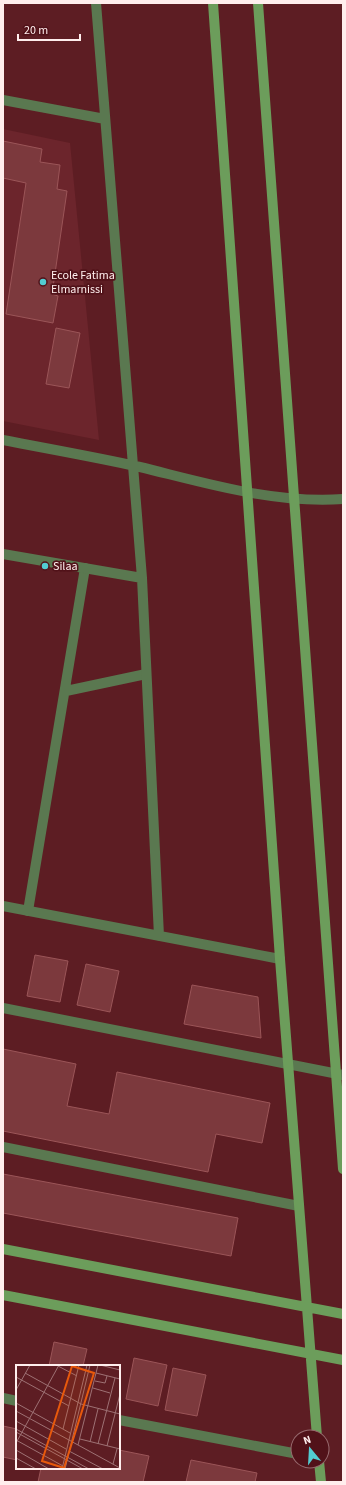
<svg xmlns="http://www.w3.org/2000/svg" width="346" height="1485" viewBox="0 0 346 1485" font-family="'Source Sans 3',sans-serif">
<rect width="100%" height="100%" fill="#5d1d23"/>
<!-- built -->
<path fill="#6c252c" d="M3,129L70,143L99,440L3,421Z"/>
<!-- building -->
<path fill="#7c393d" stroke="#9b5558" d="M3,141L42,149L40,162L60,165L57,189L67,191L52,294L58,296L53,323L6,314L26,183L3,178Z
M56,328L80,333L69,388L46,384Z
M35,955L68,961L60,1002L27,996Z
M86,964L119,971L110,1012L77,1005Z
M192,985L258,997L261,1038L184,1024Z
M3,1049L76,1064L67,1106L109,1114L117,1072L270,1103L262,1143L216,1134L208,1172L3,1131Z
M3,1174L238,1218L231,1256L3,1213Z
M54,1342L87,1349L83,1366H49Z
M134,1358L167,1365L158,1406L126,1399Z
M173,1368L206,1375L197,1416L165,1410Z
M3,1426L17,1429V1460L3,1457Z
M119,1450L149,1456L143,1482H38L41,1468H119Z
M191,1460L257,1473L255,1482H186Z"/>
<g fill="none" stroke-linecap="round" stroke-linejoin="round">
<!-- lane -->
<path stroke="#5a7850" stroke-width="10" d="M66,691L146,674
M28,911L85,568"/>
<!-- street -->
<path stroke="#5a7850" stroke-width="10" d="M96,3L142,578L159,936
M3,100L105,119
M3,440C49,449 95,457 140,467C206,483 274,504 343,499
M3,554L142,578
M3,906L280,959
M3,1008L343,1075
M3,1147L299,1206
M3,1398L17,1401
M119,1420L298,1454"/>
<!-- secondary -->
<path stroke="#6c9d5b" stroke-width="10" d="M213,3L280,959L317,1437
M258,3L343,1169
M3,1249L343,1314
M3,1295L343,1360
M319,1461L321,1482"/>
</g>
<!-- markers -->
<g fill="#52ccd1" stroke="#511219" stroke-width="1.5">
<circle cx="43" cy="282" r="4"/>
<circle cx="45" cy="566" r="4"/>
</g>
<g text-anchor="middle" dominant-baseline="central" stroke-width="3.5" stroke-linejoin="round" paint-order="stroke">
<!-- poi labels -->
<g font-size="12" fill="#ffeeed" stroke="#511219" text-anchor="start">
<text x="51" y="275">Ecole Fatima<tspan x="51" dy="14">Elmarnissi</tspan></text>
<text x="53" y="566">Silaa</text>
</g>
</g>
<!-- overview -->
<g transform="translate(16 1365)">
<rect width="104" height="104" fill="#5d1d23"/>
<path fill="none" stroke="#9e7174" stroke-width="1" d="M84,0L104,5M42,1L61,11M9,8L65,39L104,49M80,8L104,14M0,12L53,41M79,16L89,18L91,11M77,23L94,28M0,25L14,0M0,38L54,68M0,46L104,103M0,56L50,84M0,64L73,104M47,64L63,0M0,67L67,104M64,74L104,84M0,75L47,101M74,77L82,44M0,78L43,0M82,79L99,13M62,80L82,0M91,81L104,29M0,85L33,104M53,86L87,104M0,93L20,104M97,99L101,84M46,104L71,0M49,104L74,0"/>
<path fill="#e8590c" fill-opacity="0.15" stroke="#e8590c" stroke-width="2" d="M56,1L78,8L48,103L26,96Z"/>
<rect width="104" height="104" fill="none" stroke="#ffeeed" stroke-width="2"/>
</g>
<!-- border -->
<rect width="346" height="1485" fill="none" stroke="#ffeeed" stroke-width="8"/>
<!-- north arrow -->
<g transform="translate(310 1449) rotate(342)"><circle r="19" fill="#511219" stroke="#976a6e"/>
<path d="M0-3L7 15L0 10L-7 15Z" fill="#52ccd1"/>
<text y="-6" font-size="11" font-weight="bold" text-anchor="middle" fill="#ffeeed">N</text>
</g>
<!-- scale -->
<path d="M18 34v6h62v-6" fill="none" stroke="#ffeeed" stroke-width="2"/>
<text x="24" y="34" font-size="12" fill="#ffeeed" stroke="#511219" stroke-width="3" paint-order="stroke">20 m</text>
</svg>
